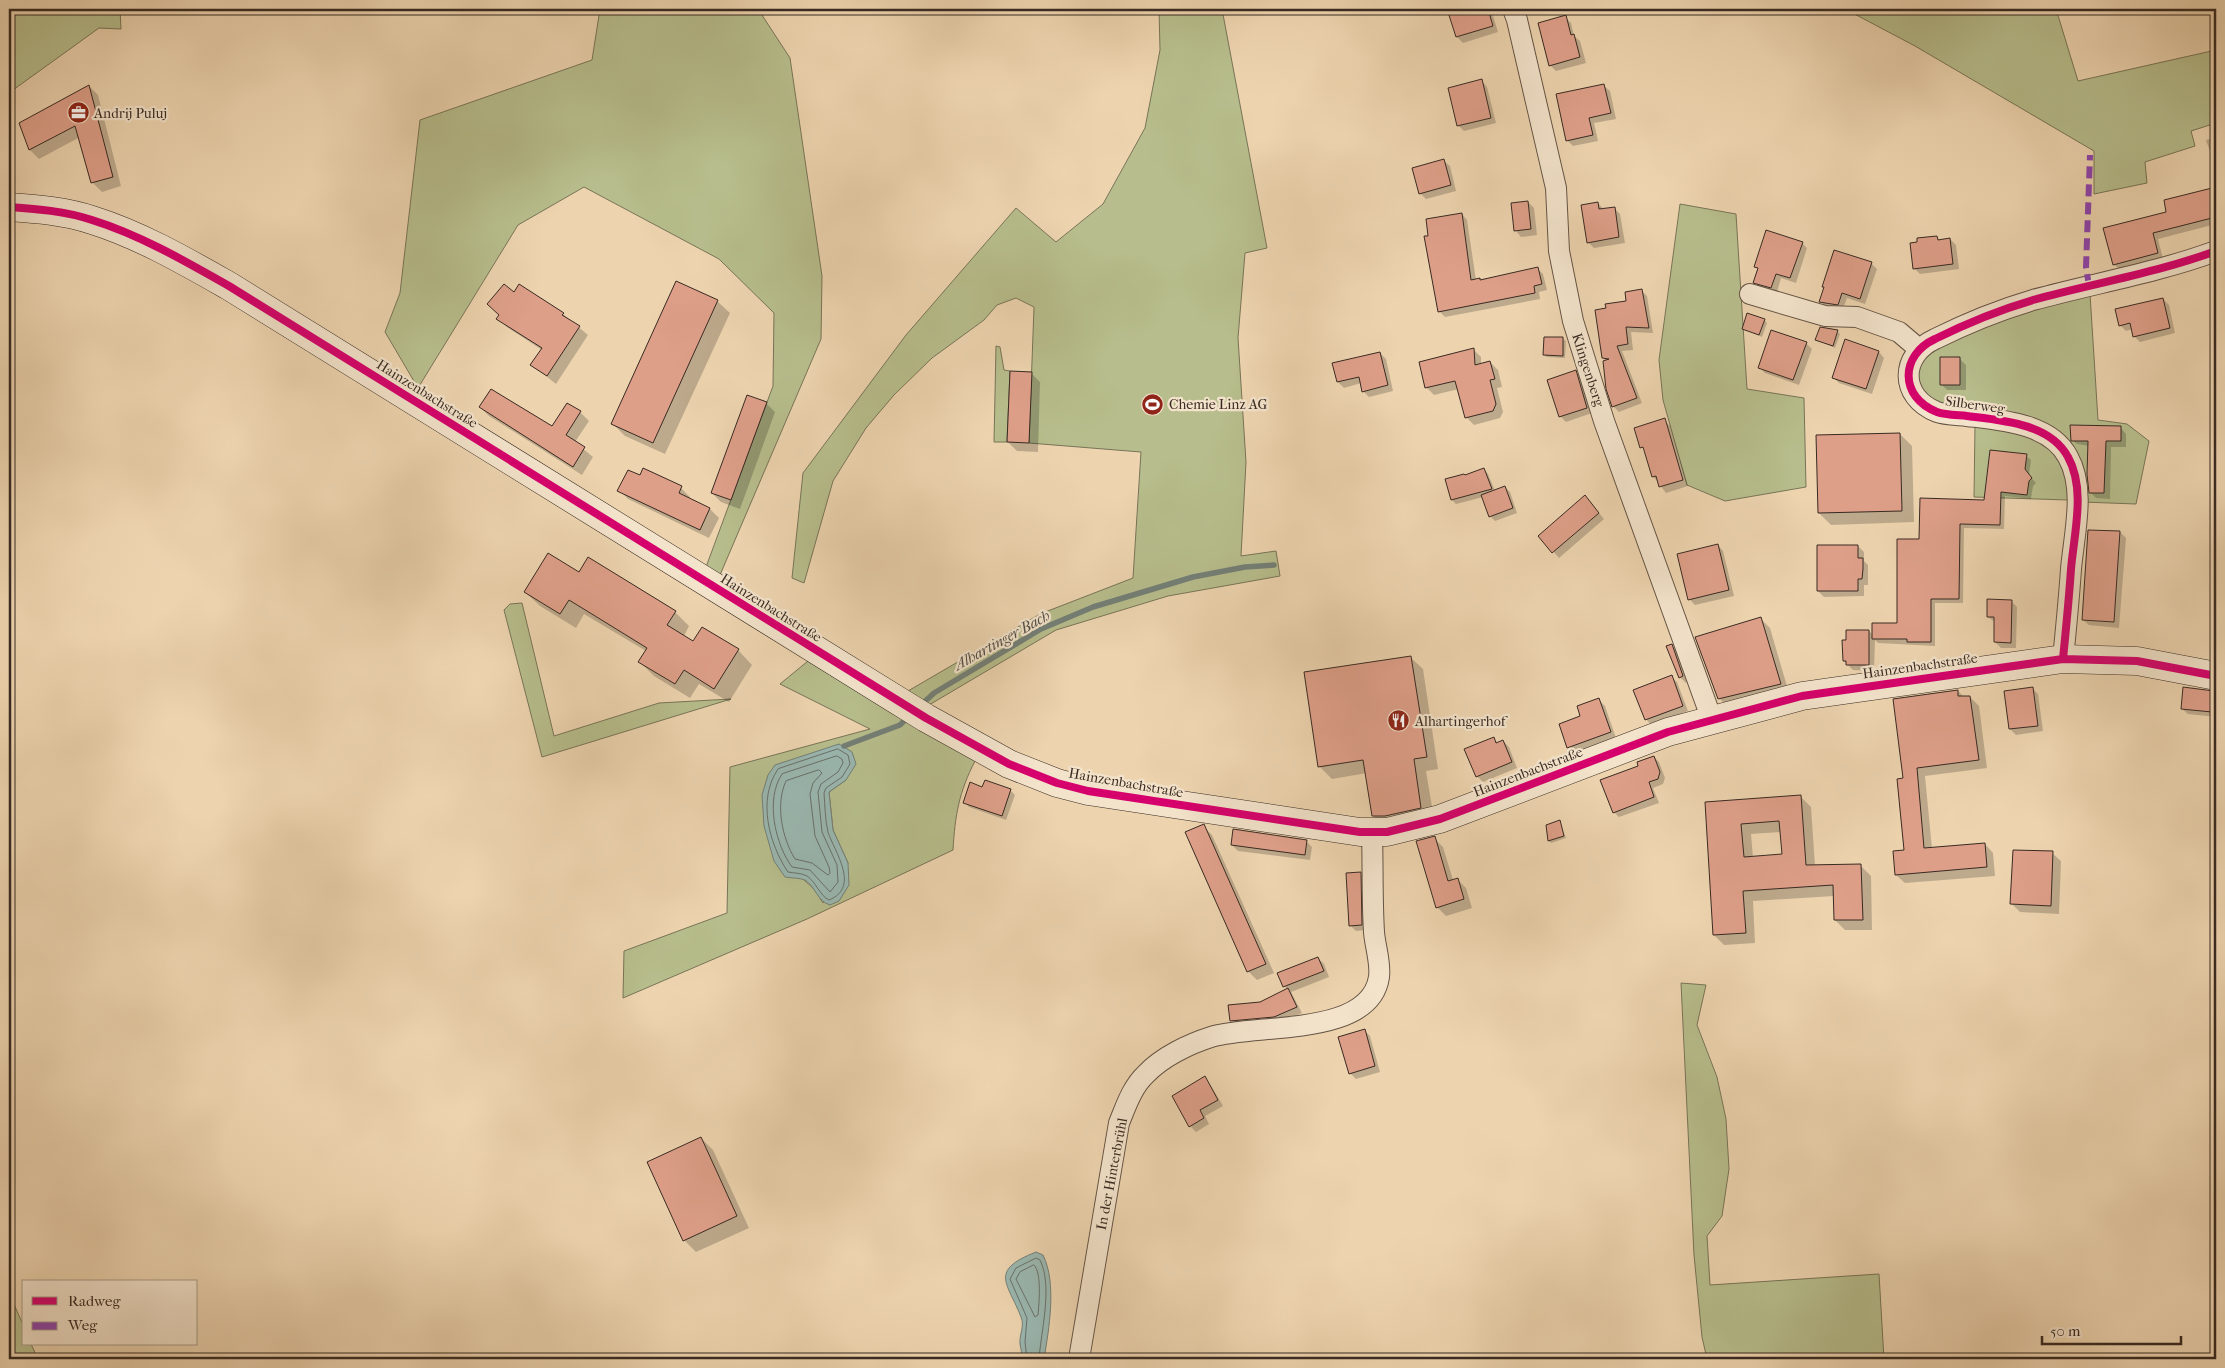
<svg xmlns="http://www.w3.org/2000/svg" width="2225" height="1368" viewBox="0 0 2225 1368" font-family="'IM FELL French Canon',serif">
<rect width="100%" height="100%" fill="#edd4af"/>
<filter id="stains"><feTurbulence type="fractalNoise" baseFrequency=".004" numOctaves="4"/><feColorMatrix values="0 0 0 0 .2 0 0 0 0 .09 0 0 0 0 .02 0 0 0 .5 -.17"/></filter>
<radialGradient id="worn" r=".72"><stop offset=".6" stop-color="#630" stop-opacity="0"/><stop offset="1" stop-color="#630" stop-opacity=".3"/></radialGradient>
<!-- green -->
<path fill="#b7bd8c" stroke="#787457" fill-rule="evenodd" d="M9,9H120L121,29L99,28L13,90L9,61Z
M600,9H758L790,58L822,276L821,339L720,575L706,567L773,386L774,313L719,259L584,187L518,225L418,388L385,332L400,293L420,120L592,60Z
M1159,9H1222L1267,248L1245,253L1238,338L1246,462L1241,556L1276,551L1280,576L1168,596L1056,630L929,705L908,691L1040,614L1133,578L1141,452L1029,443L1034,307L1016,298L997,305L984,320L932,358L894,395L866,428L833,481L804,583L792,578L803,473L906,335L1016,208L1056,242L1103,204L1145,128L1160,50Z
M1845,9H2056L2078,81L2216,50V123L2191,131L2195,146L2145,162L2147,183L2094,194V151L1915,46Z
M1680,204L1736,214L1747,389L1804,398L1806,487L1725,501L1687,485L1663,400L1659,360Z
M2090,294L2098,420L2127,424L2149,441L2136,504L2082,502L2067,443L1934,404L1916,383L1917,371L1923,357L1979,325Z
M996,346L1000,347L1004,370L1010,371L1007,442H994Z
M1975,425C2003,430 2051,435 2064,465C2068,474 2067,489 2068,500L1974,497Z
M522,603L554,736L659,703L731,699L542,757L504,610L510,604Z
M808,661L891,713L975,761C959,792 955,815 953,850L807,919L623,998L624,951L727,913L730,767L870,729L780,684ZM839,744L846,780L829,792L833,830L848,863L823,903L814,889L804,880Z
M1681,983L1706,985L1697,1025L1717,1077L1726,1119L1729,1169L1722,1216L1707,1236L1710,1285L1879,1274L1884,1359H1707L1702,1337L1694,1255Z
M9,1293L24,1327V1344H31L38,1359H9Z"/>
<!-- water -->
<path fill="#9ab7b0" stroke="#737f77" d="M839,744L852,752L856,764L846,780L829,792L833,830L848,863L849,885L839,901L830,905C817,901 816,887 805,880C800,878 791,878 785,877L774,861L764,826L762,795L768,775L775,765Z
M1036,1252L1043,1255C1057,1283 1049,1329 1044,1359H1022C1022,1354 1021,1349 1020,1344C1019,1335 1025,1326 1021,1317C1008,1283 988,1271 1036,1252Z"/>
<!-- shadow -->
<path fill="#0003" fill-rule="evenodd" d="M1448,9H1491L1498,32L1463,43L1457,37Z
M1565,17L1571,23L1574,36L1580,41L1586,63L1556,71L1550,65Z
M1482,81L1487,87L1496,123L1464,131L1458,125Z
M89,86L98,95L121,186L102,192L93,183L80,137L39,159L30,150L21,124Z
M1604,86L1610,91L1616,119L1594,123L1598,141L1573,146L1567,140Z
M2216,137V169L2206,140Z
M1444,161L1450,166L1456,191L1426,199L1420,193Z
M2205,199L2212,225L2158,239L2163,259L2120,270L2114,264L2168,212Z
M1528,202L1534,208L1537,235L1521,237L1516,231L1512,204Z
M1598,203L1604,210L1614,208L1620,214L1625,243L1594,248L1588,242Z
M1462,214L1467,220L1476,280L1481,281L1537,268L1543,274L1547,290L1539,292L1540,299L1445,317L1439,311L1429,237Z
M1937,237L1940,241L1950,239L1956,245L1959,269L1920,274L1914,268Z
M1802,243L1807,248L1796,283L1781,278L1777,292L1760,288L1755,282L1759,270L1755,266Z
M1871,263L1877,269L1865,304L1847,298L1843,309L1826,307L1821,302Z
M1641,290L1647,296L1653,333L1631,332L1633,350L1622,351L1642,403L1619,412L1613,406L1606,361L1603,358L1607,309L1628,302Z
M514,294L563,314L588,335L556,384L532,365L542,350L507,327L498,318Z
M2163,299L2169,305L2175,333L2140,342L2134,336L2133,329L2126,331L2120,325Z
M717,301L730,313L665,454L625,436L613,424Z
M1764,320L1767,323L1762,337L1743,329Z
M1837,331L1840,334L1835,348L1817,340Z
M1563,339L1566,341L1565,358L1547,357L1544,355Z
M1845,341L1879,352L1884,358L1872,394L1839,383L1833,377Z
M1806,343L1812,349L1799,385L1765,373L1759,367Z
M1473,349L1481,357V365L1490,362L1498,370L1502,387L1497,388L1503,412L1500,418L1474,425L1466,417L1459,389L1434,395L1426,387Z
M1380,353L1386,359L1393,391L1369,397L1363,391L1361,383L1344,388L1338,382L1334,364Z
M1960,359L1966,365V390H1947L1942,385Z
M1575,371L1581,377L1592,413L1566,422L1560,416Z
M1031,373L1040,382L1038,452L1017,451L1008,442Z
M766,403L775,412L740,509L721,502L712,493Z
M480,407L552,428L580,412L589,421L575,442L593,457L582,475L489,416Z
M1664,420L1670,426L1688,486L1666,493L1653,476L1646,452L1642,447Z
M2121,428L2126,434V447H2111L2110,499L2096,498L2090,492L2089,446L2077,444L2071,439Z
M1900,434L1912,446L1914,522L1831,525L1819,513Z
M2026,456L2031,460L2029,475L2036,483L2033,486L2031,499L2005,496L2004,529L1964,528L1963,603H1935V646L1878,643L1875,640L1874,671L1853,670L1844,661L1847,641L1869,631L1873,635L1898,625L1920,541L1985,502Z
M644,469L681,488L690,497L689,499L710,509L719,518L709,538L628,499L619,490L640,477Z
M1484,469L1488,474L1495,491L1505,487L1510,492L1517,513L1495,521L1490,516L1483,497L1456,504L1452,500L1465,477Z
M1591,503L1604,519L1559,558L1540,536Z
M2120,532L2126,538L2119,628L2089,625L2083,620Z
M1718,545L1723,551L1734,596L1695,605L1689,599Z
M1858,546L1864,552V561L1868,565V585H1864V596L1824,597L1818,591Z
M580,574L675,612L689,626L684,636L694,642L738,650L752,665L729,702L699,684L690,698L654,676L640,662L646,651L584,614L576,628L540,606L525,592Z
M2011,601L2017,607L2016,648H2001L1995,642L1996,623L1988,617Z
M1761,619L1770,628L1789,693L1728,707L1719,698Z
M1672,646L1678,652L1688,682L1686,683L1680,677Z
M1410,657L1423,669L1438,769L1426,771L1432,807L1386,828L1373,816L1367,773L1332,779L1319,766Z
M1671,677L1677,682L1688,711L1651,725L1646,719Z
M2032,688L2038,694L2043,731L2016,735L2010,729Z
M1958,691L1964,697H1970L1979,706L1987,768L1925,776L1932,849L1985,844L1993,853L1995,876L1905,883L1896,875L1905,851V779Z
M2213,693L2216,696V717L2188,714L2182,709Z
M1599,700L1605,706L1616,738L1574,753L1568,747L1582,717Z
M1493,738L1498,743L1503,741L1509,747L1517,768L1483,782L1477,776Z
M1654,757L1659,762L1665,778L1663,784L1653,788L1659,803L1619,817L1614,812L1640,766Z
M983,788L1010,790L1015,795L1006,820L969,807L965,802Z
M1801,797L1811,807L1815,866L1860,865L1871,876L1872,930H1845L1835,920L1834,896L1753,901L1755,943L1724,945L1714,935L1707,803ZM1781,832L1783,855L1753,858L1751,834Z
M1559,821L1566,838L1551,843L1549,841L1547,826Z
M1203,826L1212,835L1274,973L1257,980L1248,971Z
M1434,838L1443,847L1453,880L1457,879L1466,888L1472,908L1446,916L1437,907Z
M1306,841L1312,847L1310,860L1238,851L1232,845Z
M2052,853L2061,861L2059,914L2020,912L2012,904Z
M1360,874L1366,879L1367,930L1356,931L1350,925Z
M1318,958L1324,964L1329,977L1291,992L1302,1013L1281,1022L1237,1026L1231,1020L1260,1003L1287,990L1279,974Z
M1364,1030L1370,1036L1380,1072L1356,1079L1350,1073Z
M1205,1078L1210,1084L1223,1106L1205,1116L1209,1124L1196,1132L1190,1126Z
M701,1138L713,1150L749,1228L696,1252L684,1240Z"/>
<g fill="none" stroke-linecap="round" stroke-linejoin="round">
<!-- shore -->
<path stroke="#697069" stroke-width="1" d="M838,749L848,755L850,764L842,777L826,788L824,793C825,805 825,820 828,832C834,851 861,887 829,900C820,896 816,882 807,876C802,873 793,873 788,872C769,844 757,799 778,769Z
M837,756L842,759L843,763L838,772L821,784L818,792L822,832L837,865L838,882L830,892L810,870L792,867C775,844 765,799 782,774Z
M819,770L822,773L813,783L810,794L815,836L829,867L830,873L828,875L812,863L795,859C782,838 775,804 786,781Z
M1034,1265C1042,1272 1039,1304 1038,1315L1035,1317L1016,1279L1020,1272Z
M1027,1359L1025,1342L1027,1318L1010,1279L1016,1268L1036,1258L1040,1260C1053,1286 1041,1331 1039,1359"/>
<!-- stream -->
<path stroke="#737f77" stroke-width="5.5" d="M920,706L934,693L1041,629L1093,607L1193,577L1245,567L1274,565
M844,746L900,725L909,716"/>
</g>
<!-- building -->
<path fill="#de9f89" stroke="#382a22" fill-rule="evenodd" d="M1447,9H1488L1493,26L1456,37Z
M1566,15L1571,35L1574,34L1580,57L1549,66L1538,23Z
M1482,79L1491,118L1457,126L1448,88Z
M1604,84L1611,113L1589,118L1593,135L1566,141L1556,94Z
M89,85L113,177L91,183L75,126L29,150L19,123Z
M1444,159L1451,185L1419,194L1412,168Z
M2216,187V217L2153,233L2158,253L2113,265L2103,228L2166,212L2164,200Z
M1528,201L1531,229L1514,231L1511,203Z
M1598,202L1599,209L1615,207L1619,237L1587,243L1581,205Z
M1462,213L1471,280L1480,278V280L1538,267L1542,284L1534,286L1535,293L1438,312L1424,236H1428L1426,219Z
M1766,230L1803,242L1790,278L1776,274L1771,288L1753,283L1758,268L1754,267Z
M1937,236L1938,240L1950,238L1953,264L1913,269L1910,243L1917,242V238Z
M1834,250L1872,262L1860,299L1842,293L1838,305L1819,302L1824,287H1822Z
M676,281L718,300L653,443L611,424Z
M504,284L514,292L519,284L564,313L562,315L580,326L547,376L530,365L542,348L496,319L499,315L487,304Z
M1642,289L1649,328L1626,327L1628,344L1617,346L1637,398L1612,407L1606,389L1603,361L1609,359L1602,358L1595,310L1606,308L1605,304L1626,301L1625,292Z
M2163,298L2170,328L2133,337L2130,323L2119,326L2115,309Z
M1747,313L1765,319L1759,335L1742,329Z
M1820,327L1838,330L1833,346L1815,340Z
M1771,330L1807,342L1793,380L1758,368Z
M1544,337H1563V356L1543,355Z
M1845,339L1879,351L1866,389L1832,378Z
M1474,348L1475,365L1490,361L1495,379L1490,380L1496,404L1493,411L1465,418L1455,381L1425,388L1419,362Z
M1380,352L1388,385L1362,392L1359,377L1337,382L1332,363Z
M1940,357H1960V385H1940Z
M1576,370L1587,408L1559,417L1547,380Z
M1010,371L1032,372L1029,443L1007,442Z
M491,389L552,426L567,403L581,411L566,435L585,447L573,467L479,407Z
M747,395L767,402L731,500L711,493Z
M1665,418L1683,480L1659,487L1656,476L1652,477L1643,447L1640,448L1634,428Z
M2070,425L2121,426V441H2106L2104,493H2089L2087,474L2088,441H2071Z
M1900,433L1902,511L1818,513L1816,435Z
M1990,450L2027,454L2025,469L2032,478L2029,481L2027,495L2001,492L2000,525L1960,524L1959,599H1931V642H1907V639H1872V623H1897V539H1919L1920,498L1984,500Z
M643,468L682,486L679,493L710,508L700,530L617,491L628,470L640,475Z
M1484,468L1492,489L1451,500L1445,479L1464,474L1465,475Z
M1505,486L1513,508L1489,517L1481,495Z
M1585,495L1599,513L1552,553L1538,536Z
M2088,530L2120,531L2114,622L2082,620Z
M1718,544L1729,590L1688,600L1677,554Z
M1817,545H1858V558H1863V569L1862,579H1858V591H1817Z
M548,553L579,572L588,557L676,611L667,625L693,641L702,627L739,649L714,689L684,670L675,684L638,662L647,648L600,619L569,600L560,614L524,592Z
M1987,599L2012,600L2011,643L1994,642V617H1987Z
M1761,617L1781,684L1718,699L1695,637Z
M1846,630H1869V665H1846V661H1843L1842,640H1846Z
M1672,644L1683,676L1679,678L1666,646Z
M1411,656L1427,757L1414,759L1421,808L1385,816H1372L1363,760L1318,767L1304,672Z
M1672,675L1683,706L1645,720L1633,690Z
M2033,687L2038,726L2009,729L2004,691Z
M2183,687L2214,691L2212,712L2181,709Z
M1958,690V696H1970L1979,760L1917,768L1924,848L1985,843L1987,867L1895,875L1893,851L1904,850L1897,779L1903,778L1893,699Z
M1599,698L1611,732L1567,748L1559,724L1580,716L1577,706Z
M1494,737L1496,743L1503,740L1512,762L1476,777L1464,749Z
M1654,756L1660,772L1658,779L1649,782L1654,797L1613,813L1600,780L1638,766L1637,762Z
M985,780L1011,789L1002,816L963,803L970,782L982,787Z
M1801,795L1806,865L1861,864L1863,920H1834L1833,885L1743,891L1746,933L1713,935L1705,802ZM1779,821L1782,854L1744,857L1741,824Z
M1560,820L1564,836L1548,841L1546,825Z
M1204,824L1266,964L1247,972L1185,832Z
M1233,829L1307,840L1305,855L1231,845Z
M1435,836L1448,881L1458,878L1464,899L1436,908L1416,841Z
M2013,850L2053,851L2051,906L2010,904Z
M1361,872L1362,925L1349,926L1346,873Z
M1318,957L1324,971L1283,987L1277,973Z
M1288,988L1297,1007L1274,1017L1230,1021L1228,1005L1260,1002Z
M1365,1029L1375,1066L1349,1074L1338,1037Z
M1205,1076L1218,1100L1200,1110L1204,1118L1189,1127L1172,1096Z
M701,1137L737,1216L683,1241L647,1162Z"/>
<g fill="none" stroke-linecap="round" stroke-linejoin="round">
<defs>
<path id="street" d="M1513,9L1517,20L1556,188L1559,251L1573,321L1604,421L1712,720
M1750,294L1825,316L1857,317L1899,332L1919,349
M2063,659C2066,629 2069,599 2071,569C2074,534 2086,489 2068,457C2050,423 2000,420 1967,416C1957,415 1945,415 1937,412C1899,397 1900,355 1935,339C1967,323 1999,310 2033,300C2095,283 2156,273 2216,251
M1079,1359L1119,1123C1126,1106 1132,1087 1146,1074C1162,1057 1189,1044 1211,1037C1255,1023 1370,1038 1379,977C1381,963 1375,946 1374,932C1372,899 1373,866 1372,833"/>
<path id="secondary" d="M9,207C37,209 65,211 92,220C140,235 185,261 229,286L926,718L1009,764L1057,783L1088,791L1360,832H1387L1440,819L1668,732L1802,696L2063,659L2137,661L2216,676"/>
</defs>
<!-- street casing -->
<use href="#street" stroke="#655445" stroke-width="22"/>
<!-- secondary casing -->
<use href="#secondary" stroke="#382a22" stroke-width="29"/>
<!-- street -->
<use href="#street" stroke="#f3e3cb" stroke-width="20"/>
<!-- secondary -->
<use href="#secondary" stroke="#f3e3cb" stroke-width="28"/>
<!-- quiet -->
<path stroke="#8e44ad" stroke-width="6" stroke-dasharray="12 6" stroke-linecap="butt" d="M2089,286L2086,267L2090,155"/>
<defs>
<path id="cycleway" d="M9,207C37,209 65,211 92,220C140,235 185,261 229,286L926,718L1009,764L1057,783L1088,791L1360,832H1387L1440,819L1668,732L1802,696L2063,659L2137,661L2216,676
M2063,659C2066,629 2069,599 2071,569C2074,534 2086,489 2068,457C2050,423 2000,420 1967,416C1957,415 1945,415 1937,412C1899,397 1900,355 1935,339C1967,323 1999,310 2033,300C2095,283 2156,273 2216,251"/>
</defs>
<!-- cycleway casing -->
<use href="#cycleway" stroke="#f3e3cb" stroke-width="11"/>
<!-- cycleway -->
<use href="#cycleway" stroke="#d6006c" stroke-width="8"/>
</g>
<!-- icons -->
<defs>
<symbol id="office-disc" viewBox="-11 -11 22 22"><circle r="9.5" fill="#8f2418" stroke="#f3e3cb"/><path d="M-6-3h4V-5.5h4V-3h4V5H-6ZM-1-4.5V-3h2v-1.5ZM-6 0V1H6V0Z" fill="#fff"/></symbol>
<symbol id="stadium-disc" viewBox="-11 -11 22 22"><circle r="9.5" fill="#8f2418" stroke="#f3e3cb"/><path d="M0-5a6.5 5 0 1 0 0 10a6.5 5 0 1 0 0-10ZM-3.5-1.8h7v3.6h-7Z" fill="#fff"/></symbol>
<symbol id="restaurant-disc" viewBox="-11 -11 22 22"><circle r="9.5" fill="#8f2418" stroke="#f3e3cb"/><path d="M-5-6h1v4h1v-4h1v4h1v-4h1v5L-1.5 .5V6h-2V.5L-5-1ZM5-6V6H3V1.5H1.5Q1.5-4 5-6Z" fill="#fff"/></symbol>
</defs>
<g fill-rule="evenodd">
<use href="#office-disc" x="66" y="100" width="25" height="25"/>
<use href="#stadium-disc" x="1140" y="392" width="25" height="25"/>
<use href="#restaurant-disc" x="1386" y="708" width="25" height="25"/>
</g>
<g text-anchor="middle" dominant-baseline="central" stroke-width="4.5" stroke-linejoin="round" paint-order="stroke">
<!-- poi labels -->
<g font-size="14" fill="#382a22" stroke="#f3e3cb" text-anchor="start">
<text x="94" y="113">Andrij Puluj</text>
<text x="1169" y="404">Chemie Linz AG</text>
<text x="1415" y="721">Alhartingerhof</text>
</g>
<!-- street labels -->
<g font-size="14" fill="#382a22" stroke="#f3e3cb">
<text transform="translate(1588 370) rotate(72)">Klingenberg</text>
<text transform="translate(427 394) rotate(32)">Hainzenbachstraße</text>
<text transform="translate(1975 405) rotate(8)">Silberweg</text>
<text transform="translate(771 608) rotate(32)">Hainzenbachstraße</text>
<text transform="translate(1920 666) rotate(-8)">Hainzenbachstraße</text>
<text transform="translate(1528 772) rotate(-21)">Hainzenbachstraße</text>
<text transform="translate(1126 783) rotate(10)">Hainzenbachstraße</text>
<text transform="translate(1112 1174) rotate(-79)">In der Hinterbrühl</text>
</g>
<!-- water labels -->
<g font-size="15" font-style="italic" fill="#504d46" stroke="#f3e3cb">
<text transform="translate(1002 640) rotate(-29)">Alhartinger Bach</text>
</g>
</g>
<!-- margin -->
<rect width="2225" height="1368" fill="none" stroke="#edd4af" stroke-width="30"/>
<rect x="10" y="10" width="2205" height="1348" fill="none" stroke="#382a22" stroke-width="2.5"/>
<rect x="15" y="15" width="2195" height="1338" fill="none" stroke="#382a22"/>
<!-- legend -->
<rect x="22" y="1280" width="175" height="65" fill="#f3e3cb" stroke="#a89987"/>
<rect x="32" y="1297" width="25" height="8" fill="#d6006c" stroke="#a89987"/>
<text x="68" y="1306" font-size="15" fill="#382a22">Radweg</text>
<rect x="32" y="1322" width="25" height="8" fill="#8e44ad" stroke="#a89987"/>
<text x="68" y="1330" font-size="15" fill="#382a22">Weg</text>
<!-- scale -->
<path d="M2042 1336v8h139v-8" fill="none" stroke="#382a22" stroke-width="2.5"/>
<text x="2050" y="1336" font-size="15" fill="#382a22" stroke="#f3e3cb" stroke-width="4" paint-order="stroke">50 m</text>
<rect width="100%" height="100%" filter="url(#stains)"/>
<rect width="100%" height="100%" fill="url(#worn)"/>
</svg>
